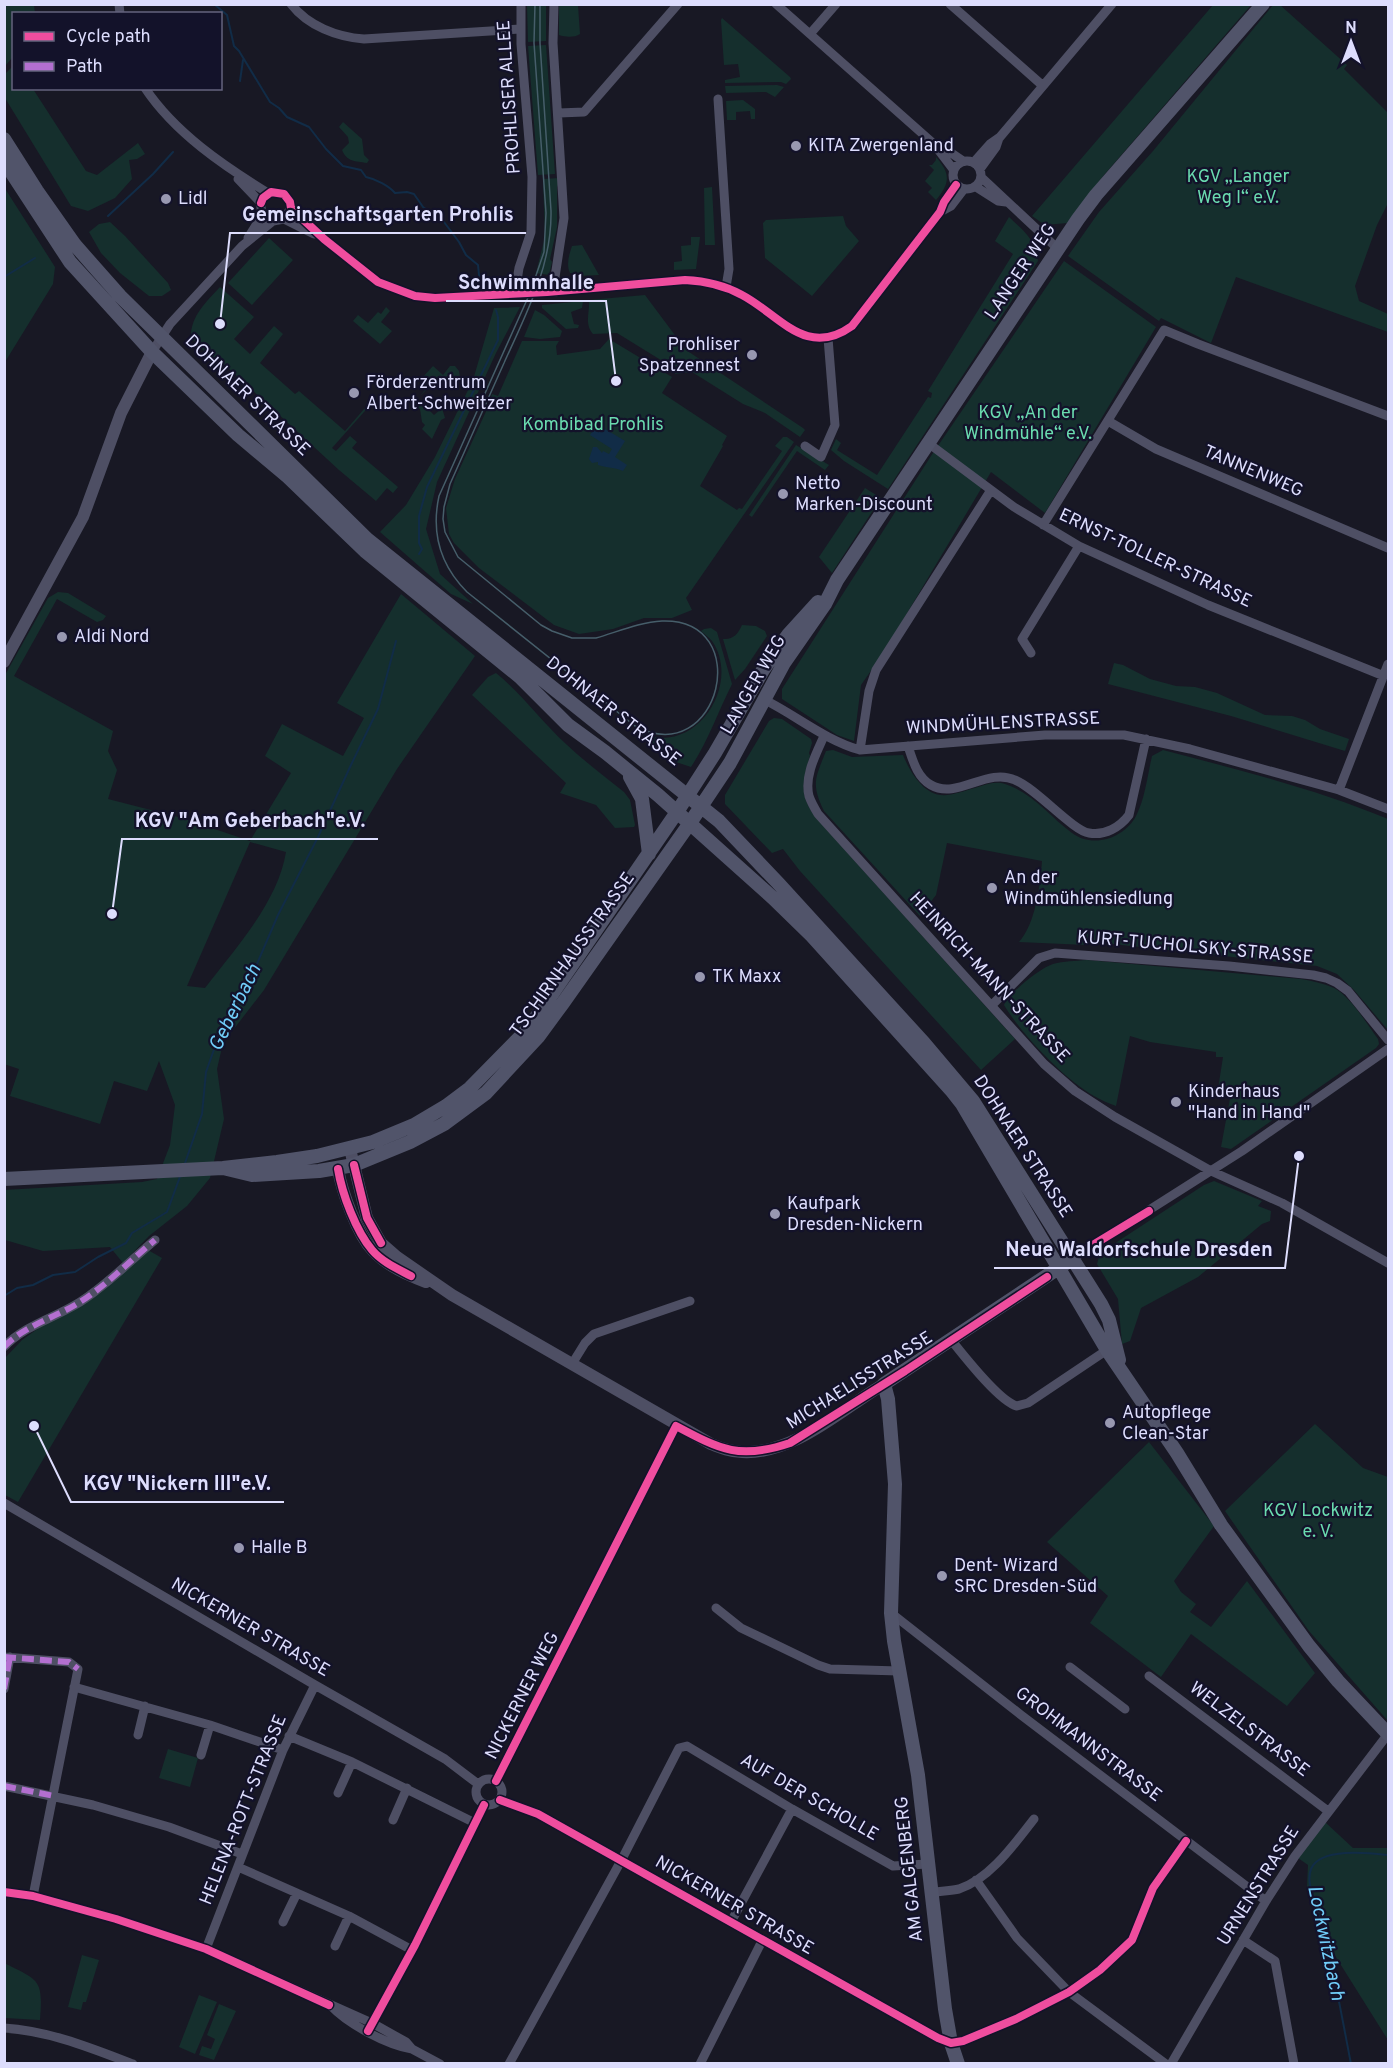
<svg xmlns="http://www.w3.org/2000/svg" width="1393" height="2068" viewBox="0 0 1393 2068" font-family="Overpass,sans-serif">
<rect width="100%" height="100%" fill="#181824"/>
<!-- green -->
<path fill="#152f2d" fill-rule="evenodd" d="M5,4L34,5L35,13L14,14L13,57L5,66Z
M527,5H546V41L528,42Z
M559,5H578L580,34C574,38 565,37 559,35Z
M1213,5H1251L1104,175L1067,223L1045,225L1032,216Z
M1273,5H1280L1347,65L1344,69L1388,113V203L1377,225L1355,286L1359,301L1388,314V332L1236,277L1211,343L1161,318L1159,321L1068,256L1099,212L1153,151Z
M722,18L790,77L791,79L786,84L781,82L725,83V80L740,77L738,64L724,65L721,20Z
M546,45L555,174L538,175L528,46Z
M13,66L14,88L33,89L86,171L97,175L138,143L145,154L137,159L129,160L132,179L115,198L88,211L71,206L5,98V74Z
M777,85L784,87L775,97L766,92L726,93L725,86Z
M743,100L755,109V119H751L750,111L736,112V120H727L726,101Z
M343,122L362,139L364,155L369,160L367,163C355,161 347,162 342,150L349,143L348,137L339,127Z
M936,157C951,174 950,183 936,200L928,192L932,188L925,181L934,170L929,165H932L936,160Z
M559,178V184L557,187V227L550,259L552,262L549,275L536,273L545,237L543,179Z
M4,187L55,267L53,284L5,362Z
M712,187L715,245H705L704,188Z
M843,216L846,226L859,241L812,296L765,258L763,223L766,220Z
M1009,217C1026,233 1034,238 1038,261L888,489L844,461L831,450L836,439L841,443L837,450L877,475L928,397L931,398L932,393L928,391L1013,254L995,241Z
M110,222L125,236L168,283L171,290L162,296H149L120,273L101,253L89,232L99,224Z
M691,237H700L696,269L674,270V262L682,261L681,246L691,245Z
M269,238L293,260L252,305L228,283Z
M582,245L599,275L578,276L570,273C566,264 569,255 572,246Z
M1064,261L1156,327L1045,513L991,472L884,652L861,685L854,741L837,735L782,699V689L931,456Z
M220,287L254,317L234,339L250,354L274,326L283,334L260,363L295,394L299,391L345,431L371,401L372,403L332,448L336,451L350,436L357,442L352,448L398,487L393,493L387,488L376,501L339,470L226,366L214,361L191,338C190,317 206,302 220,287Z
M645,295L686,350L803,428L805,430L800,437L765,413L743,404L692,372L675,374L677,370L617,333L593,334C584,324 590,312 589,300Z
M583,301L582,308L571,312L574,324L579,325L578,328L566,329L542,308V305Z
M386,307L390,311L381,322L392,331L380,344L353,321L358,315L368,323L378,312L381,314Z
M520,307L496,353L437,482L426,529L440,574L473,604L451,594L380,532L406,505L435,457L473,380L494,308Z
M535,310L544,315L562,331L560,337L540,339L524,337Z
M609,339L672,377L662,393L727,436L722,445L723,446L700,486L737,510L739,508L742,509L782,451L775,446L783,437H787L794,442L686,598L692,610L672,618H644L613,629L579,634L554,625L479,568L454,543L449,534L446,508L455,479L489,405L492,394L498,396L522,341H559L556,346L557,355L600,349Z
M433,366L443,375L450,366H455L459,371L460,377L428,388L421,395L428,386L421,379Z
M422,403L434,415L442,408L445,418L441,420L432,439L422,429L425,425L422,422L420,409L417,407Z
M796,445L829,465L825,470L797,451L752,517L749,515Z
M865,488L881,498L832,573L819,557Z
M58,592L68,593L106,616L103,620L97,622L57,599L14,676L113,731L108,751L117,770L108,799L182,818L250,841L291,773L265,756L282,724L343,756L364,718L337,703L401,594L475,656L397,769L264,990L223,1043L217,1069L224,1119L210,1178L187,1206L149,1236L123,1263L110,1247L43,1251L5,1240L4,1190L142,1182L157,1179L170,1145L175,1105L159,1061L147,1091L114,1081L100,1124L10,1096L19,1069L4,1064L5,675L48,598ZM250,842L286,852C278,902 235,949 205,988L187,986Z
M742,625L756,626L765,631L767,636L745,669L735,680L723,639C733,640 738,634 742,625Z
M711,628L717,632L732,684C718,712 708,741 691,767L673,761L639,732C646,734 654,738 661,738C707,739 738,678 712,641C709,637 704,634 701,631L704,629Z
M1114,663L1123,665L1150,679L1176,686L1195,687L1217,693L1265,715L1292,716L1305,720L1320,729L1349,739L1345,751L1231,716L1108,684Z
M496,673C522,694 541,721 566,744C584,761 604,776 624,792L630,800L635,825L634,827L615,828L596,805L560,793L566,783L472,695L488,677Z
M774,718L782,719L811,739L812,743L809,753L810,756C802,783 799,796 817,819L1015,1039L981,1070L800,871L783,849L772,853L725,804V795L769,721Z
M833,750L852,757L903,755C910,772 925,798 947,795C958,794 969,789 978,787C987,784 997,781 1005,784C1033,793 1049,816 1072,833C1093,849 1126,838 1137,814C1145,798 1148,773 1152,756L1163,750C1239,770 1316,789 1388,819V1030L1354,990L1337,974L1317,966L1094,942L1086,945L1019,942C1036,923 1040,885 1042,861L947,843L936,895L920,916L824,811C811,784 815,779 826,751Z
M1087,960L1301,979C1312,981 1323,983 1334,988C1350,996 1367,1024 1378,1039L1379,1044L1376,1048L1231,1149L1221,1147L1231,1093L1218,1089L1223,1057H1216V1052L1150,1042L1130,1036L1116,1106C1108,1103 1101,1100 1094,1096C1065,1080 1021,1034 1004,1005C1009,993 1040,968 1053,964C1064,961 1075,961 1087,960Z
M1214,1181L1262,1201L1258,1206L1271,1211L1270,1221L1262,1224L1198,1277L1141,1308L1130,1341L1122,1344L1118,1299L1097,1264L1100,1253L1204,1185Z
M148,1250L162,1258L18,1502L5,1495V1358L22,1340Z
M1315,1424L1363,1468L1388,1477V1721L1309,1631L1225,1511Z
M1149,1442L1214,1526L1174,1581L1181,1592L1196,1604L1190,1612L1211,1627L1247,1581L1315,1673L1287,1706L1191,1634L1161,1677L1090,1623L1108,1596L1047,1542Z
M168,1749L198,1758L190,1787L159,1778Z
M1325,1822L1353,1848H1388V2040L1334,1954L1331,1941L1324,1945L1307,1887L1308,1865L1298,1858Z
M82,1955L99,1960L86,2002H83L81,2010L68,2007Z
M4,1963C40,1981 43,1979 40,2020L5,2018Z
M199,1995L217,2002L195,2054L179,2047Z
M219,2004L236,2011L214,2060L199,2055L202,2046L211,2049L215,2039L207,2035Z"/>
<!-- water -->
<path fill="#112c47" d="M597,424L625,441L615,457L627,465L623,471C614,467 608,468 598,465V462L592,463L589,459L593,447H597L602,453L603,451L609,454L612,449L590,435Z"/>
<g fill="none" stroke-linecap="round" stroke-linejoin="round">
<!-- stream -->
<path stroke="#112c47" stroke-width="2" d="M214,4L227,15L234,46L239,51L270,102L279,108L287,117L309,127L326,149L343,166L361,170L366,177C376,179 389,186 395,193L407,192L414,194L423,207L444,222L459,242L466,255L478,265L479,275L483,278V281
M240,81L243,60
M108,216L153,174L173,152
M4,277L35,258
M419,554L422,549L419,543V516L427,487L498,340V317L496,310
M184,1166L202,1114L206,1072L217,1041L241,1001L278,915L318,837L350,767L378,709L396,641
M4,1296L17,1288L33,1285L53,1275L75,1272L98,1257L126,1243L132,1233L167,1212L181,1174
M1351,2064C1341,2012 1332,1960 1317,1910C1314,1899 1306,1881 1311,1869C1320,1847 1370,1853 1388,1855"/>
<!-- minor -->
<path stroke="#4e4f64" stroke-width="9" d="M119,4L120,14
M291,4C308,26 337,37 364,39L520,29
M554,4L553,43L564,218L555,277L556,292
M776,4L934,144L953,169
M950,4L1042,85
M810,34L836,4
M145,88C175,133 224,166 268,193
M718,99L729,269L726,287
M559,113L584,112L678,4
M934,144L941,146L963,161
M953 175a14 14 0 1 1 28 0a14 14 0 1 1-28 0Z
M974,162L990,144L1000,137L1112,4
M980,169L996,147L999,138
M981,177L1058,249
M238,179L261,203C260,212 264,218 273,221
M976,187L998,201L1006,202
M261,203L263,198L271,192L284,194L290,202L291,208L324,239L378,282L415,296L435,298L547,292L685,280C705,281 724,285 742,295C780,315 806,359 852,326L940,212L944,202L956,185
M940,212L951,206L964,189
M284,219L314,234
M248,238L263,214
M515,293L519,268L531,232L532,177L521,44V4
M152,352L170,324L242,246L273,221L284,219L291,208
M1108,421L1156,449L1388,548
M928,443L1014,507L1079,546L1208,605L1384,676
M805,446L821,457L835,425L828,338
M1043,525L1164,330L1198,344L1388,416
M1031,653L1022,639L1079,546
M765,700C797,716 825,740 860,750L1045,735H1124L1190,749L1339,790L1388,809
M824,736C816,754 804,776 809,796C811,802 815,809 818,814L1044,1064L1075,1091L1115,1117L1211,1171L1282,1203L1388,1263
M908,746C913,761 917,777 931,785C957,800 987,767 1015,780C1037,789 1073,831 1089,833C1105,836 1120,827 1129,815L1146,739
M860,750L869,691L876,670L991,490
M1339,790L1388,664
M992,1005L1039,958L1055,953L1229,966L1313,975L1326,978L1337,983L1348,991L1388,1040
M1072,1259L1242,1151L1388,1049
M952,1341C964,1356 1000,1402 1017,1406L1028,1403L1107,1350
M4,1347C25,1325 55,1318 80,1302C107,1285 131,1260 155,1240
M572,1364L585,1343L594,1334L690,1301
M4,1503L315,1685L445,1759L478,1784
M716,1608L741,1628L818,1665L830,1669L899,1671
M891,1613L1021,1715L1266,1901
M4,1657L69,1662L78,1669L33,1896
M1070,1667L1125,1709
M1149,1676L1328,1811
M74,1687L210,1725L283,1750
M4,1689L10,1657
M138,1735L145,1706
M289,1736L352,1762L475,1823
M201,1755L210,1725
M476 1792a13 13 0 1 1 26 0a13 13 0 1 1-26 0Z
M496,1781L676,1426
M4,1786L93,1805L169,1827L242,1854
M338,1793L352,1762
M500,1800L538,1814L938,2038L951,2043L963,2041L1016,2019L1069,1992L1100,1970L1132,1940L1153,1888L1186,1841
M393,1820L407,1788
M238,1867L349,1916L412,1950
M976,1880L1017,1938L1069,1992L1166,2064
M4,1892L33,1896L116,1919L206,1949L372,2023L406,2042L412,2049L440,2064
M930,1893C939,1891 950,1891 959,1889C990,1879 1015,1843 1034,1819
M283,1922L297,1893
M731,1922L792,1809
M1243,1940L1275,1961L1294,2064
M335,1946L349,1916
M206,1949L283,1750L315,1685
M331,2006C348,2024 387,2045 412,2049
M4,2028C50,2031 91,2048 133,2064
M368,2031L415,1945L484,1805
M509,2064L622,1859L679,1748L687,1746L792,1809L893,1866L927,1864
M700,2064L762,1941
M1171,2064L1266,1901L1295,1856L1388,1734"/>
<!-- tertiary -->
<path stroke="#4e4f64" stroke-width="12" d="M4,662L83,517L121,413L152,352
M350,1149L367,1218L381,1243L397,1257L452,1295L711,1444C721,1448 731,1452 742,1452C794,1455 842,1409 884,1384
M338,1169C342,1192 357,1234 373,1251C387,1266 407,1275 426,1282"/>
<!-- secondary -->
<path stroke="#51546a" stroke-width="14" d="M4,139L37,191L75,245L120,296L367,539L719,821L779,884L924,1043L973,1101L1101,1304L1109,1320L1119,1360
M4,161L70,262L152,352L238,435L288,477L365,551L520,677L568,725L605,752L658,795L773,898L812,936L951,1090L962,1104L1107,1350L1177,1453L1221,1525L1309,1646L1338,1681L1388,1734
M630,777L642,799L649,854
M223,1168L252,1175L319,1171L354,1165L410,1142L444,1124L486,1093L538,1037L563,1003L690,823L730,763L784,663L825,604L837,580L1078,219L1096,195L1263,4
M4,1179L223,1168L277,1162L317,1156L373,1142L414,1125L446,1106L470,1088L528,1029L677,812L715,753L763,670L788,635L818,602
M958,2064L951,2043L945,2009L918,1775L894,1641L891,1613L895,1484L888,1399L884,1384L1066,1263"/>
<!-- tram -->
<path stroke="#465e6a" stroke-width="1.5" d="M535,4L534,43L546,213L544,252L530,293L439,496C431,533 440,565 467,592L635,726C720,771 756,618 662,621C640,622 617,632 596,638H572L552,631L541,625L458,557L445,532L443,519L444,507L450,484C468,443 486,403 504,363C526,314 552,266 551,211L540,43V4"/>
<!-- quiet -->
<path stroke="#b36fd0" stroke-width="6" stroke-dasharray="12 6" stroke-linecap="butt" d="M4,1347C25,1325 55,1318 80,1302C107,1285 131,1260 155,1240
M4,1657L69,1662L78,1669
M4,1689L10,1657
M4,1786L54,1796"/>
<defs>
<path id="cycleway" d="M261,203L263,198L271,192L284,194L290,202L291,208L324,239L378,282L415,296L435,298L547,292L685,280C705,281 724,285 742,295C780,315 806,359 852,326L940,212L944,202L956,185
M354,1165L367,1218L381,1243
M338,1169C342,1194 356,1231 372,1250C382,1262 398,1269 411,1276
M1083,1251L1149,1211
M496,1781L676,1426C721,1450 740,1460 790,1443L905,1371L1047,1277
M500,1800L538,1814L938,2038L951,2043L963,2041L1016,2019L1069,1992L1100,1970L1132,1940L1153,1888L1186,1841
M4,1892L33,1896L116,1919L206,1949L329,2005
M368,2031L415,1945L484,1805"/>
</defs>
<!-- cycleway casing -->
<use href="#cycleway" stroke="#13122a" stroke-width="11"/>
<!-- cycleway -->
<use href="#cycleway" stroke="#ef4d9e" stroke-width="8"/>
</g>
<!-- markers -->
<g fill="#9898b1" stroke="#13122a" stroke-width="2">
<circle cx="796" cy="146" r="6"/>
<circle cx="166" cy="199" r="6"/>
<circle cx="752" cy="355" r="6"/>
<circle cx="354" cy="393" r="6"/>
<circle cx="783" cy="494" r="6"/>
<circle cx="62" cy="637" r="6"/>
<circle cx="992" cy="888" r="6"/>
<circle cx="700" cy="977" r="6"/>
<circle cx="1176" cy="1102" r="6"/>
<circle cx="775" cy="1214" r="6"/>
<circle cx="1110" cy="1423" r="6"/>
<circle cx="239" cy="1548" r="6"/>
<circle cx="942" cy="1576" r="6"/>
</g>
<g text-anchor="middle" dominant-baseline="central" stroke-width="4.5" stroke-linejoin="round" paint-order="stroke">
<!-- street labels -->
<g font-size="18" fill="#ddddfd" stroke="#13122a">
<text transform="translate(510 97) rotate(-94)">PROHLISER ALLEE</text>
<text transform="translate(1021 272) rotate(-56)">LANGER WEG</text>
<text transform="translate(247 396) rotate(44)">DOHNAER STRASSE</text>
<text transform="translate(1253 472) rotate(23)">TANNENWEG</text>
<text transform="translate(1155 559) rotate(25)">ERNST-TOLLER-STRASSE</text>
<text transform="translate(754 685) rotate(-60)">LANGER WEG</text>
<text transform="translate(613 712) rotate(38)">DOHNAER STRASSE</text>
<text transform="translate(1003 724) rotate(-3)">WINDMÜHLENSTRASSE</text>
<text transform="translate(1195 948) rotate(5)">KURT-TUCHOLSKY-STRASSE</text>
<text transform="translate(573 955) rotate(-54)">TSCHIRNHAUSSTRASSE</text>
<text transform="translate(989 978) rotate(47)">HEINRICH-MANN-STRASSE</text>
<text transform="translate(1022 1147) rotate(57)">DOHNAER STRASSE</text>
<text transform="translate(860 1381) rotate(-32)">MICHAELISSTRASSE</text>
<text transform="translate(250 1628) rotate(30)">NICKERNER STRASSE</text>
<text transform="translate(523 1696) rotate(-63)">NICKERNER WEG</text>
<text transform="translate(1249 1730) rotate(37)">WELZELSTRASSE</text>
<text transform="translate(1088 1745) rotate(37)">GROHMANNSTRASSE</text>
<text transform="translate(809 1798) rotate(30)">AUF DER SCHOLLE</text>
<text transform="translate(244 1810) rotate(-68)">HELENA-ROTT-STRASSE</text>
<text transform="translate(910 1869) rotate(-96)">AM GALGENBERG</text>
<text transform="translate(1259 1886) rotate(-58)">URNENSTRASSE</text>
<text transform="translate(734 1906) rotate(30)">NICKERNER STRASSE</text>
</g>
<!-- poi labels -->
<g font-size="18" fill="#ddddfd" stroke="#13122a" text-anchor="start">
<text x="808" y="146">KITA Zwergenland</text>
<text x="178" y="199">Lidl</text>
<text x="740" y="345" text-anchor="end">Prohliser<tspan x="740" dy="21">Spatzennest</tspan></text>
<text x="366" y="383">Förderzentrum<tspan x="366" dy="21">Albert-Schweitzer</tspan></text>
<text x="795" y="484">Netto<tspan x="795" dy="21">Marken-Discount</tspan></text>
<text x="74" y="637">Aldi Nord</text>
<text x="1004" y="878">An der<tspan x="1004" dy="21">Windmühlensiedlung</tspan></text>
<text x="712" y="977">TK Maxx</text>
<text x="1188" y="1092">Kinderhaus<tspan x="1188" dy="21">"Hand in Hand"</tspan></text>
<text x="787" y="1204">Kaufpark<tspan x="787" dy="21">Dresden-Nickern</tspan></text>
<text x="1122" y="1413">Autopflege<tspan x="1122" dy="21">Clean-Star</tspan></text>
<text x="251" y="1548">Halle B</text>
<text x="954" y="1566">Dent- Wizard<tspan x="954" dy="21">SRC Dresden-Süd</tspan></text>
</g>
<!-- park labels -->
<g font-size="18" fill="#6adbaf" stroke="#13122a">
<text x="1238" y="177">KGV „Langer<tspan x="1238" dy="21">Weg I“ e.V.</tspan></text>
<text x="1028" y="413">KGV „An der<tspan x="1028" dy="21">Windmühle“ e.V.</tspan></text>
<text x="593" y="425">Kombibad Prohlis</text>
<text x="1318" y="1511">KGV Lockwitz<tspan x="1318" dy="21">e. V.</tspan></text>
</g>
<!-- water labels -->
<g font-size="20" font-style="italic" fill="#70ccf8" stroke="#13122a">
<text transform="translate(236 1008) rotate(-64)">Geberbach</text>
<text transform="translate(1325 1943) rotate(78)">Lockwitzbach</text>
</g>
</g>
<!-- callouts -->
<path fill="none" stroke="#ddddfd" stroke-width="2" d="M220 324L230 233H526M616 381L606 301H446M112 914L122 839H378M1299 1156L1285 1268H994M34 1426L71 1502H284"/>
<g fill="#ddddfd" stroke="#13122a" stroke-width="2">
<circle cx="220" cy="324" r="6"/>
<circle cx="616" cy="381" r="6"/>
<circle cx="112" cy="914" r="6"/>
<circle cx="1299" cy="1156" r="6"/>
<circle cx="34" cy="1426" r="6"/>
</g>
<g font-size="20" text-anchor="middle" font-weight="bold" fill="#ddddfd" stroke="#13122a" stroke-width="4.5" stroke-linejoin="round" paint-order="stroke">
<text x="378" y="221">Gemeinschaftsgarten Prohlis</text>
<text x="526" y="289">Schwimmhalle</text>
<text x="250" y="827">KGV "Am Geberbach"e.V.</text>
<text x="1139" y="1256">Neue Waldorfschule Dresden</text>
<text x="177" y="1490">KGV "Nickern III"e.V.</text>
</g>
<!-- border -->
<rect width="1393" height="2068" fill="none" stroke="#ddddfd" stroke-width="12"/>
<!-- legend -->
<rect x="12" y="12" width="210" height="78" fill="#13122a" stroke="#64637e" stroke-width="1.5"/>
<rect x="24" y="32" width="30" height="9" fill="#ef4d9e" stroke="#64637e" stroke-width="1.5"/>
<text x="66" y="42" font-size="18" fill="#ddddfd">Cycle path</text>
<rect x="24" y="62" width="30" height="9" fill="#b36fd0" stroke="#64637e" stroke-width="1.5"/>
<text x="66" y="72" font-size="18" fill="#ddddfd">Path</text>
<!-- north arrow -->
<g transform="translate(1351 42)" stroke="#13122a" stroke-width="4.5" paint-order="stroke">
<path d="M0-4.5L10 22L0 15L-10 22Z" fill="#ddddfd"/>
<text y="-9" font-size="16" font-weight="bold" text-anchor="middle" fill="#ddddfd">N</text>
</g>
</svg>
